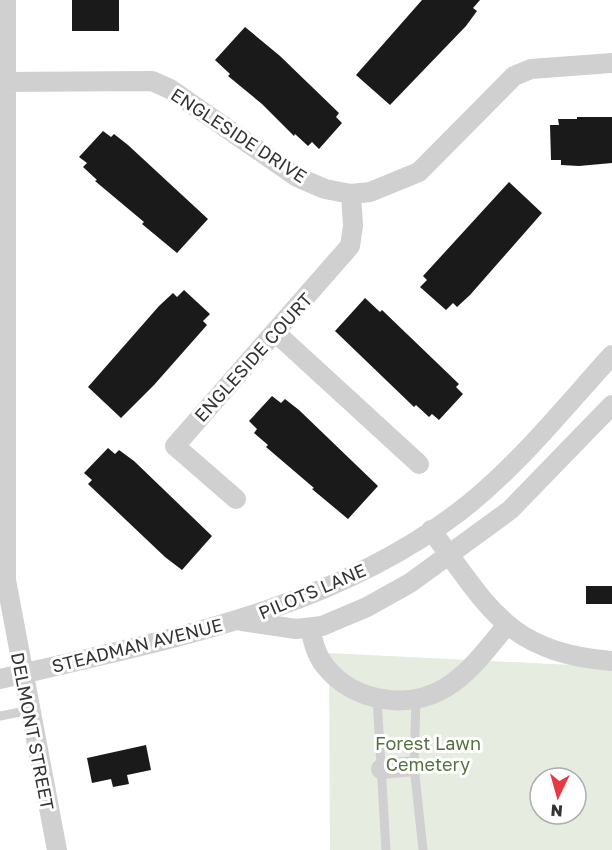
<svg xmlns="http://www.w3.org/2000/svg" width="612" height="850" viewBox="0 0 612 850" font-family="'Golos Text',sans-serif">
<rect width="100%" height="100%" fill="#fff"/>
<!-- green -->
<path fill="#e6ecdf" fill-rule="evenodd" d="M329,653L612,667V850H330ZM540,778H576V814H540Z"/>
<!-- building -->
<path fill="#1a1a1a" d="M72,0H119V31H72Z
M422,0H480L473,8L477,11L466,26L390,105L356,75Z
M245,27L280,56L339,113L336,117L342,123L319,149L312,142L308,146L295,134L294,136L262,104L228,76L230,74L215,60Z
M577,117H612V163L579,166L561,165V160H551L550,125H559L558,119H577Z
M103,131L111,137L114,134L128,145L208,219L177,253L142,224L144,222L95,181L97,180L83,167L87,163L79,157Z
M509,182L542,213L470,295L457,307L453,303L446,310L420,287L427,280L423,276Z
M184,290L210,314L203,321L207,325L154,385L121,418L88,387L159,306L173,293L177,297Z
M365,298L380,312L382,310L459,384L456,387L463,394L439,420L432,414L429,417L416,405L414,407L335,331Z
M272,396L281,403L285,399L299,410L378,486L348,519L312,489L314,488L266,447L268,445L254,433L257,429L249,421Z
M108,448L115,454L119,450L134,461L212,536L182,570L165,557L88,484L92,480L84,473Z
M586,586H612V604H586Z
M146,745L151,770L127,775L129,784L113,787L111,779L92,783L87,758Z"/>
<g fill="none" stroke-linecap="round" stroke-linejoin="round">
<!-- lane -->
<path stroke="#d0d0d0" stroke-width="9" d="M377,698L386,850
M416,699L414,766L423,850
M0,716L30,710"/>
<!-- street -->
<path stroke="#d0d0d0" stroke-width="20" d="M6,0V580L57,850
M0,82L152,81L170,89L297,177L325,189L351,194L370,192L419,172L514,76L531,69L612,63
M276,333L419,464
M236,499L175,446L350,246L353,226L351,194
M431,530C489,607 506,652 612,661
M242,621L296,629L322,626L367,607L410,583L510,510L612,405
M310,628C313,641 316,655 325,666C352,701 407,711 445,688C470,673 488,648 506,626
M0,679C159,641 327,613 460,511C517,467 564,408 612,355
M381,769L414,766"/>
</g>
<g text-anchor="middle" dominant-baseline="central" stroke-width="6" stroke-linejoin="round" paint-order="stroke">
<!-- street labels -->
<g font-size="18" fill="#333" stroke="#fff">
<text transform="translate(239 135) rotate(33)">ENGLESIDE DRIVE</text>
<text transform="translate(253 357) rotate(-48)">ENGLESIDE COURT</text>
<text transform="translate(312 591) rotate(-23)">PILOTS LANE</text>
<text transform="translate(137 645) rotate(-14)">STEADMAN AVENUE</text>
<text transform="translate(33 731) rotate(79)">DELMONT STREET</text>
</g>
<!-- park labels -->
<g font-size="18" fill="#56703f" stroke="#fff">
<text x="428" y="743">Forest Lawn<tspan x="428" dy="21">Cemetery</tspan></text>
</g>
</g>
<!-- north arrow -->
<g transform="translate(558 796) rotate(185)"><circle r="28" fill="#ffffff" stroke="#adadad" stroke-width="1.5"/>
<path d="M0-4.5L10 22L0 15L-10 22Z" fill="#e63946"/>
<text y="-9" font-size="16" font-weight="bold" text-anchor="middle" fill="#333333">N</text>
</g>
</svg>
